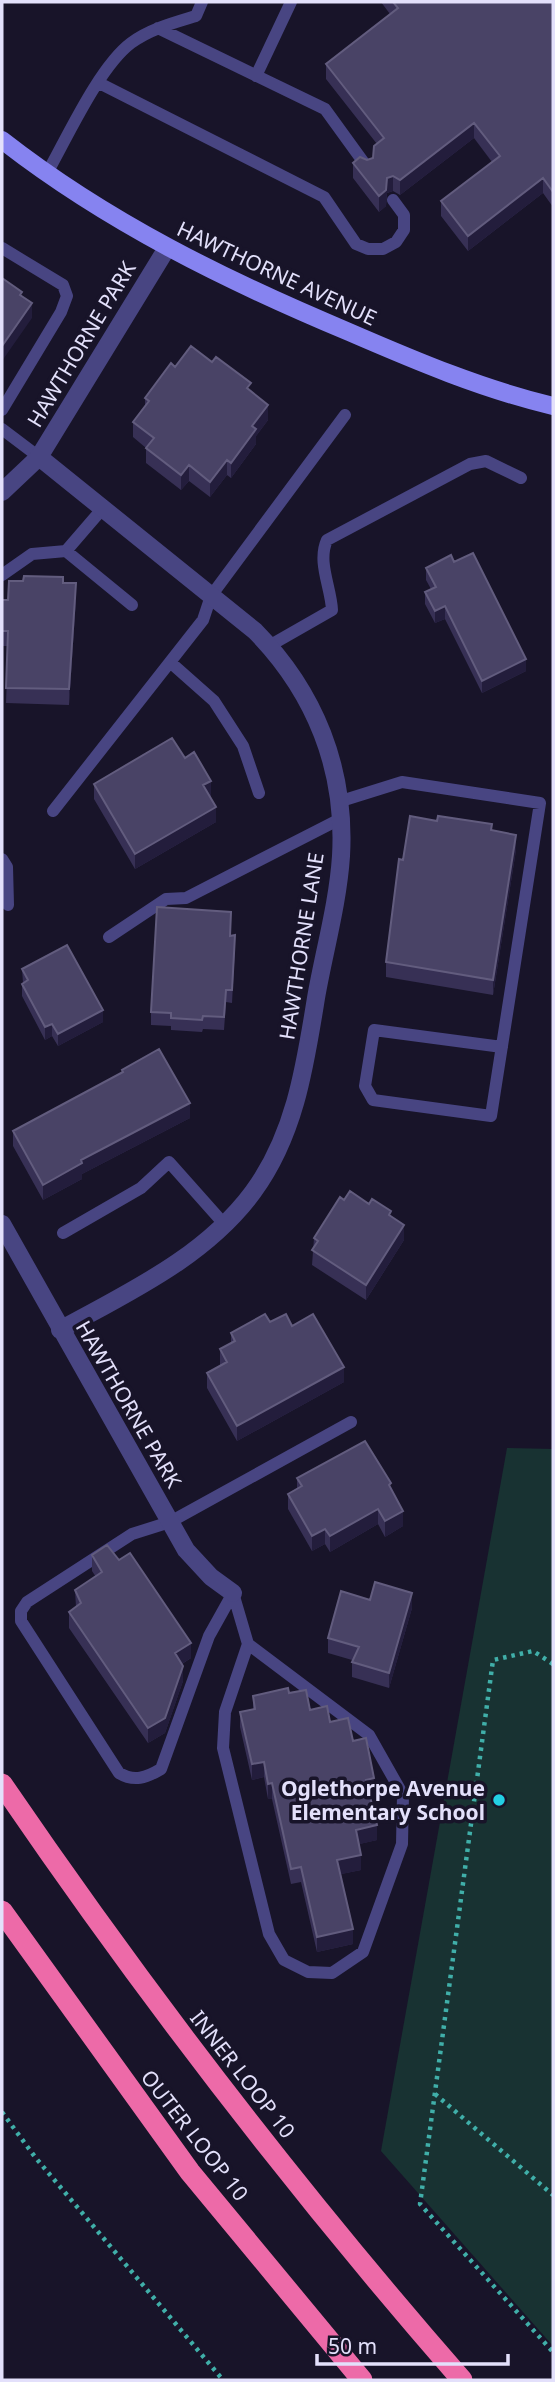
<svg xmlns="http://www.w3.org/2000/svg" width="555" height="2382" viewBox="0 0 555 2382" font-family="'Noto Sans',sans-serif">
<rect width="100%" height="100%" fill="#181429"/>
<!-- green -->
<path fill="#183232" d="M507,1448L553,1449V2346L381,2151Z"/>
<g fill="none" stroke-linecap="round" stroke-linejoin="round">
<!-- path -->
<path stroke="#40afa9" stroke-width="4.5" stroke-dasharray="3.5 5" stroke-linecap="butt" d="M553,1664L533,1651L493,1660L420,2204L553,2352
M435,2094L553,2195
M2,2112L35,2157L223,2380"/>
<!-- service -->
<path stroke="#484582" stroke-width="12" d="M158,28L325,109L367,167
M256,76L291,2
M99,83L324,197L356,244L368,249H383L396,242L404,230V215L393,200
M46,175C67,138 99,67 131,43C150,29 173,23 196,16L202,2
M2,248L63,285L67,296L61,312L2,410
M2,429L39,457
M66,551L103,508
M2,575L32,554L66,551L132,605
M269,646L332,610C331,587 317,562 327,540L470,464L486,461L521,478
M170,662L214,701L243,746L259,793
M338,802L402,782L540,803L491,1116L373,1100L365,1086L374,1030L502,1047
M53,811L203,620L211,596L345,415
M2,859L7,867L8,905
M109,937L166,899L186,898L340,819
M63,1233L141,1188L169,1162L225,1225
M233,1593L248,1644L225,1712L223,1748L269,1934L284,1960L308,1972L332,1973L363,1952L402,1844L403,1795L369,1735L248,1644
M233,1593L209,1636L161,1769C146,1778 134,1782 119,1773L21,1621V1611L27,1602L132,1534L170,1522L351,1422"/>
<!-- minor -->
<path stroke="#484582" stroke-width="18" d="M39,457L255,631C315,692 346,769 341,856C338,903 324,952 316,998C305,1066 295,1135 253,1192C205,1257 129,1292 60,1330
M2,492L39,457L167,248
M2,1224L186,1550L211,1577L233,1593"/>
<!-- secondary -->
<path stroke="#8683f0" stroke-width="18" d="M2,140C107,222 227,281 349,332C416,361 482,389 553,406"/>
<!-- motorway -->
<path stroke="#ed6aa8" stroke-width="21" d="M2,1784C144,1992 297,2191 462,2380
M2,1911L190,2172L362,2380"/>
</g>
<!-- wall -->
<path fill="#373055" d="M381,2H553V207L543,193L468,251L441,216V201L492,162L474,138L400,195L393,191L387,193L386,206L379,212L353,178V163L367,160L373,158L377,144L326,79V64L390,14Z
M175,367L251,391L268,420L256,436V444L231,478L227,475L210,497L189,481L181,490L146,463V448L133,437V422L145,406V398Z
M426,568L526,671L482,693L445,619L435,623L425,604V592L431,589L426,580Z
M63,583L76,598L69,705L6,703L8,646H2V600H8Z
M185,758L211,796H210L216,822L135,869L94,799V784Z
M492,831L516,850L493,995L386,977V962L403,860Z
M231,936L235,948L232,1003L226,1002L224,1030L203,1029L202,1032L171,1030V1026L151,1025V1012Z
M22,969L103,1022L58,1046L52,1036L45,1040L22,996V984L23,983Z
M122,1070L190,1118L82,1174V1179L43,1200L13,1146V1131L122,1073Z
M344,1200L369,1204L391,1216L404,1240L366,1300L312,1265L314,1238Z
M270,1322L292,1326L344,1382L237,1441L207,1388V1373L220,1366V1349L231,1343V1333Z
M297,1478L391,1489L403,1526L385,1537L378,1524L330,1552L325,1544L312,1551L288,1509V1494L297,1488Z
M92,1555L191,1658L182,1664L183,1681L165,1733L148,1743L69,1628V1612L76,1607L75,1590L96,1577L92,1571Z
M370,1600L412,1608L389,1688L352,1677V1660L328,1653V1638Z
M289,1693L310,1710L330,1722L353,1741L374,1793L370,1794L377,1840L359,1844L361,1870L341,1874L353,1944L317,1952L301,1882L291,1884L272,1799H268L264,1777L252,1780L240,1727V1712L253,1709V1696Z"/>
<!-- shaded-wall -->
<path fill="#231d3c" d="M474,123V138L400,195V180Z
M393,176V191L387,193L386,206L379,212V196L387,178Z
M543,178V193L468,251V236Z
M32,303V318L2,361V346Z
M268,405V420L256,436V444L231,478V463L252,426Z
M227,460V475L210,497V482Z
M189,465V481L181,490V475Z
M76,583V598L69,705V689Z
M445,606V619L435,623V611Z
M526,659V671L482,693V681Z
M211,781V796L203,800V785Z
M216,807V822L135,869V854Z
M516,835V850L493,995V980Z
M103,1010V1022L58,1046V1034Z
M52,1024V1036L45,1040V1027Z
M190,1103V1118L82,1174V1179L43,1200V1185L81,1160Z
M404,1225V1240L366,1300V1285Z
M344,1367V1382L237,1441V1426Z
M378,1509V1524L330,1552V1536Z
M403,1511V1526L385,1537V1521Z
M325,1529V1544L312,1551V1536Z
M412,1593V1608L389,1688V1673Z
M191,1643V1658L175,1668V1653Z
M183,1666V1681L165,1733L148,1743V1728Z
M264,1762V1777L252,1780V1764Z
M374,1778V1793L366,1795V1780Z
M272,1783V1799H268V1784Z
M377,1825V1840L356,1845V1830Z
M361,1855V1870L337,1875V1860Z
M353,1929V1944L317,1952V1937Z"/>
<!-- building -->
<path fill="#494366" stroke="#625c7e" stroke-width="2" d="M393,2H553V192L543,178L468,236L441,201L500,156L474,123L400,180L393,176L387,178L386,190L379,196L353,163L360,157L367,160L373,158L374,146L384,138L326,64L398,8Z
M2,278L22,292L20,295L32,303L2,346Z
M191,346L212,362L216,357L251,383L247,388L268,405L252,426L256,429L231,463L227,460L210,482L189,465L181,475L146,448L154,438L133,422L149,401L145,398L171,363L175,367Z
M473,553L526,659L482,681L445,606L435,611L425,592L436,587L426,568L451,555L454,562Z
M24,576L63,577V583H76L69,689L6,688L8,631H2V600H8L9,581H23Z
M172,738L185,758L194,752L211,781L203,785L216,807L135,854L94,784Z
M410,816L437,821L438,816L492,824L491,830L516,835L493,980L386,962L399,859L403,860Z
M157,907L231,912L230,936L235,935L232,990H226L224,1017L203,1016L202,1020L171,1018V1013L151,1012Z
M67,945L103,1010L58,1034L52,1024L45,1027L22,984L28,980L22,969Z
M159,1049L190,1103L81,1160L82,1163L43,1185L13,1131L123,1072L122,1070Z
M350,1191L369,1204L372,1199L391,1211L389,1215L404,1225L366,1285L312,1250L318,1241L314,1238L340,1197L344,1200Z
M265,1314L270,1322L286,1314L292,1326L313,1314L344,1367L237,1426L207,1373L227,1362L220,1349L235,1341L231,1333Z
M365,1441L391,1483L389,1485L403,1511L385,1521L378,1509L330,1536L325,1529L312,1536L288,1494L302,1486L297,1478Z
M107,1545L119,1560L130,1553L191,1643L175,1653L183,1666L165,1718L148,1728L69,1612L81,1603L75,1590L102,1572L92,1555Z
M375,1582L412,1593L389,1673L352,1662L359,1647L328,1638L341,1591L370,1600Z
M288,1688L289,1693L306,1690L310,1710L327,1706L330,1722L348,1718L353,1741L366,1738L374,1778L366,1780L377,1825L356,1830L361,1855L337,1860L353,1929L317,1937L301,1867L291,1869L272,1783L268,1784L264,1762L252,1764L240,1712L255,1709L253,1696Z"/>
<!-- markers -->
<circle fill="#23d0e4" stroke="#181429" stroke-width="2.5" cx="499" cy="1800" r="7"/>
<g text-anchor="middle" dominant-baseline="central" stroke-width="7" stroke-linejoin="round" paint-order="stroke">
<!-- street labels -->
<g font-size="21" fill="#e3e0fb" stroke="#181429">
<text transform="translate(277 273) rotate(25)">HAWTHORNE AVENUE</text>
<text transform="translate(81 344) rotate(-59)">HAWTHORNE PARK</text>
<text transform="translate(301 946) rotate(-81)">HAWTHORNE LANE</text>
<text transform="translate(129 1404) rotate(60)">HAWTHORNE PARK</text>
<text transform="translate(243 2074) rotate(52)">INNER LOOP 10</text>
<text transform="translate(195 2135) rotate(52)">OUTER LOOP 10</text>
</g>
<!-- poi labels -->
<g font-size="21" font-weight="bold" fill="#e3e0fb" stroke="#181429" text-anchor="end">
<text x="485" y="1788">Oglethorpe Avenue<tspan x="485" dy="24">Elementary School</tspan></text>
</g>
</g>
<!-- border -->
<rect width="555" height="2382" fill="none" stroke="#e3e0fb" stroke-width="7"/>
<!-- scale -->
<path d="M317 2354v10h191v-10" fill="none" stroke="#e3e0fb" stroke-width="3.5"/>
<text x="328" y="2354" font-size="21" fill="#e3e0fb" stroke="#181429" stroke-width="5" paint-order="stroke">50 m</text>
</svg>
